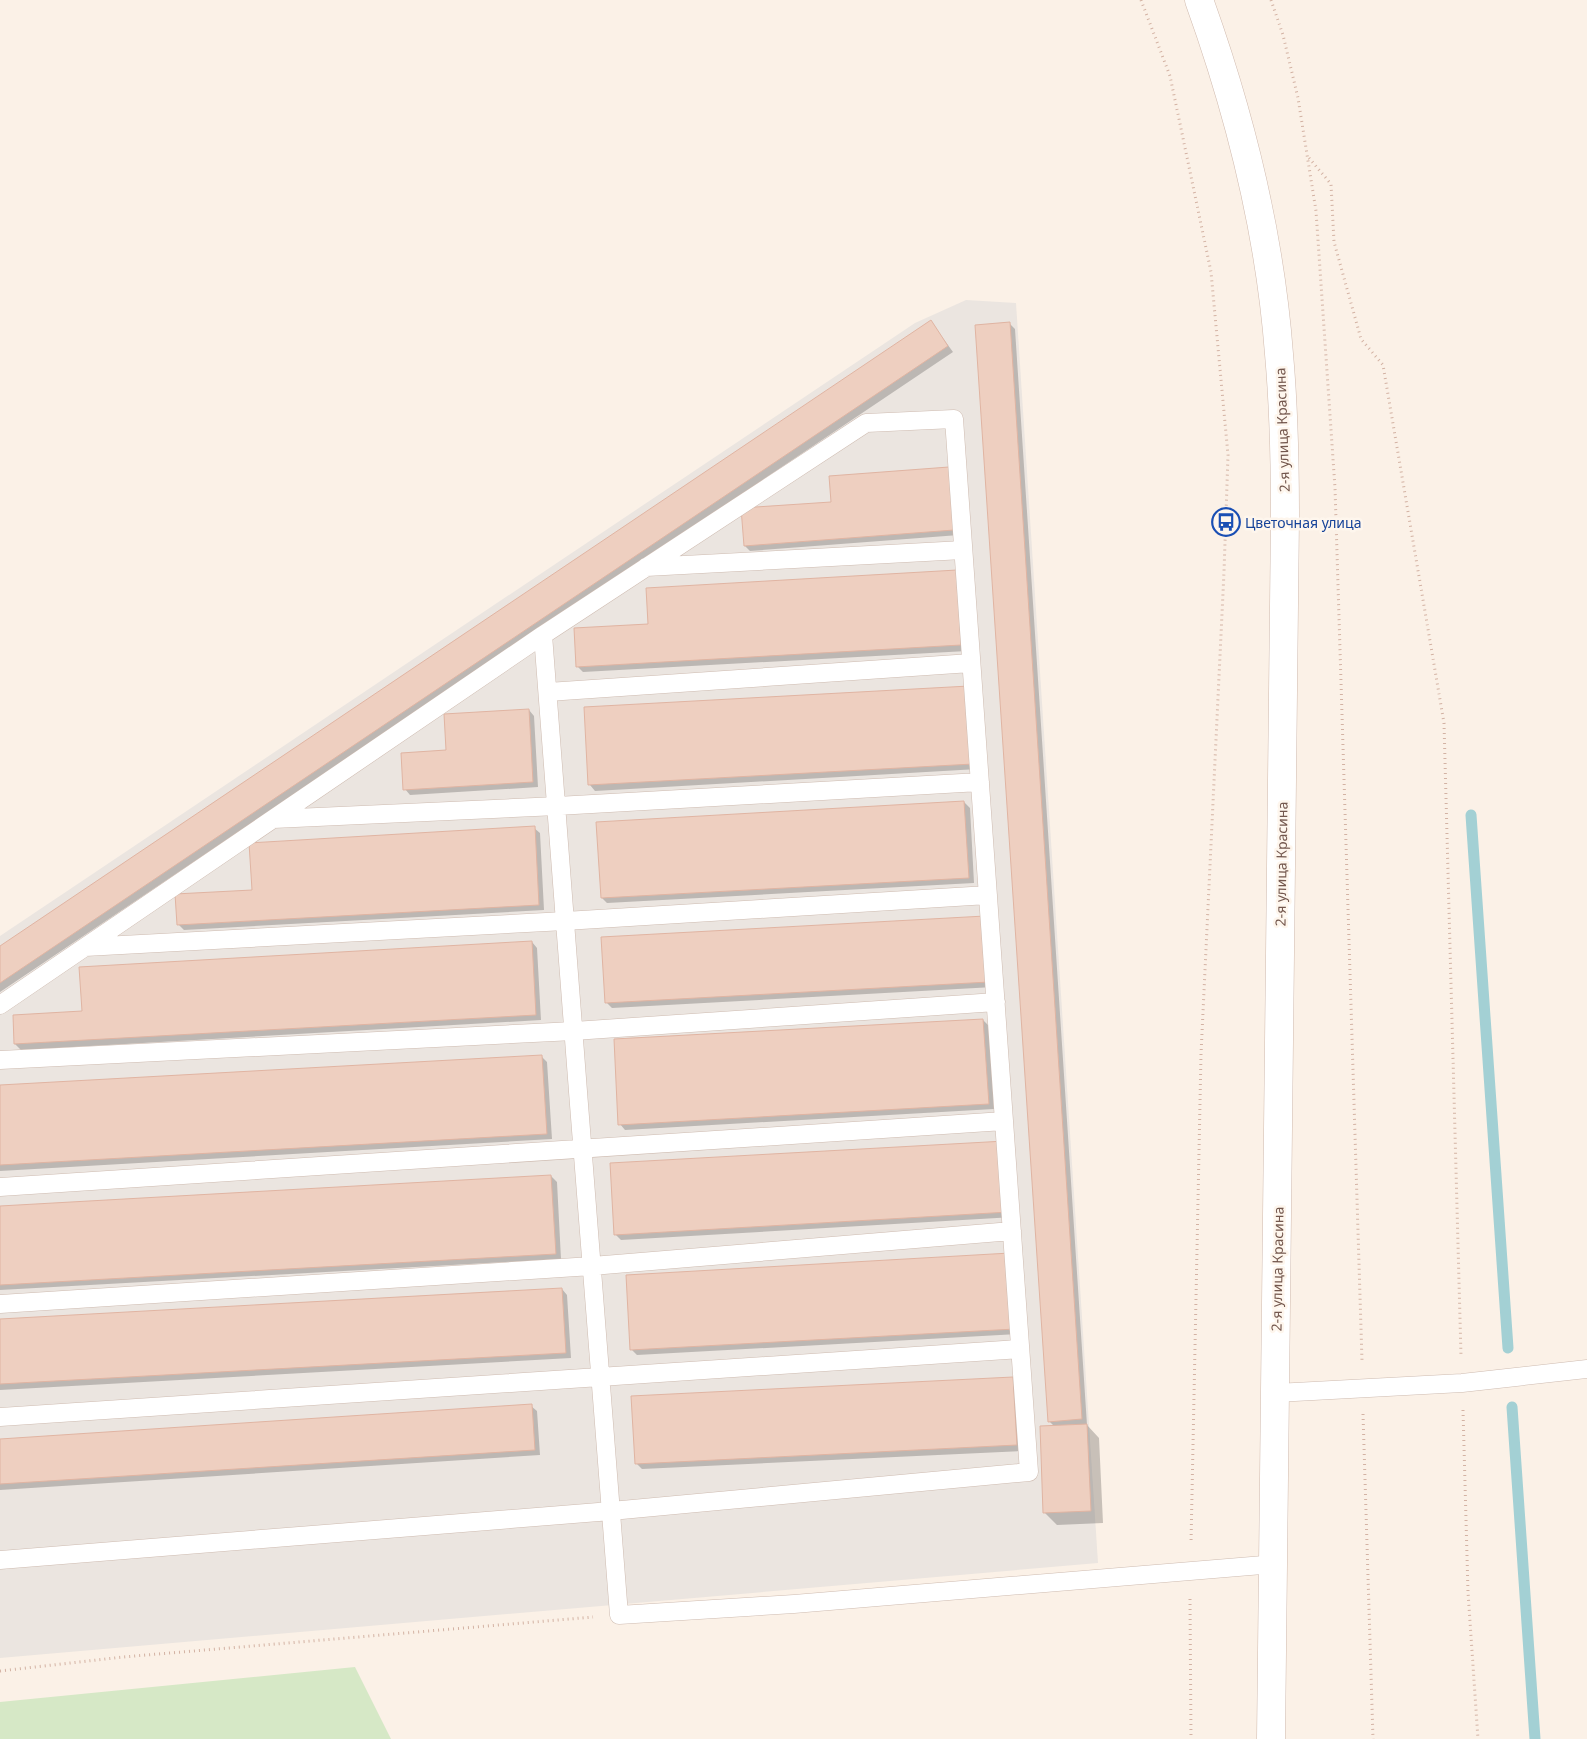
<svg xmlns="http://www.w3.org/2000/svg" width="1587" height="1739" viewBox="0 0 1587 1739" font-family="'Noto Sans',sans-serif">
<rect width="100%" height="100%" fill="#fbf1e7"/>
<!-- industrial -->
<path fill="#ebe5e0" d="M966,300L1016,303L1098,1563L0,1658V936L915,323Z"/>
<!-- green -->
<path fill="#d6e8c6" d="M355,1667L391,1739H0V1702Z"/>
<!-- shadow -->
<path fill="#0003" d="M931,322L953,352L0,992V948Z
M1009,323L1015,329L1087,1425L1099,1438L1103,1523L1057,1525L1045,1513L1041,1428L1055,1427L1049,1421Z
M954,474L959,535L750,551L745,546L832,503Z
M957,571L967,651L583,672L578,667L649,625Z
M969,687L978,769L595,791L590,785Z
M529,710L534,716L538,787L410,795L405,789L448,752Z
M964,802L970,808L974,883L607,903L602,898Z
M534,828L540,833L544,910L184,930L178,924L253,891Z
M985,917L994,987L612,1008L607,1003Z
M532,942L537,948L541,1020L21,1050L15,1044L14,1016L83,1012Z
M983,1020L989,1026L994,1109L625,1130L620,1124Z
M541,1056L547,1062L552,1139L0,1171V1087Z
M1005,1142L1014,1217L621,1240L615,1234Z
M551,1176L557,1182L561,1259L0,1290V1207Z
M1010,1254L1020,1334L637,1355L632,1350Z
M562,1289L567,1295L571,1358L0,1390V1321Z
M1012,1379L1018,1384L1022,1451L642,1469L636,1463Z
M531,1406L537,1411L540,1455L0,1490V1440Z"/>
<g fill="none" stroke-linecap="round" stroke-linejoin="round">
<!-- stream -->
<path stroke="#a3d0d4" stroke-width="11" d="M1471,815L1508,1348
M1512,1407L1535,1739"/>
</g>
<!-- building -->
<path fill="#eecfc0" stroke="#e0b4a2" d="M931,320L948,346L0,983V946Z
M1010,322L1082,1419L1048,1422L975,325Z
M949,467L954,530L744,546L741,508L831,502L829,476Z
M957,570L961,645L576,667L574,628L648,624L646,588Z
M969,686L973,764L588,785L584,707Z
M529,709L533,782L403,790L401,753L446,750L444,714Z
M964,801L969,878L601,898L596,822Z
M535,826L539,905L177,925L175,894L252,890L249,843Z
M985,916L989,982L605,1003L601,937Z
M532,941L536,1015L14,1044L13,1015L82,1011L79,967Z
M983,1019L989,1104L618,1125L614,1039Z
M542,1055L547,1134L0,1165V1085Z
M1005,1141L1009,1212L614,1235L610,1163Z
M551,1175L556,1254L0,1285V1206Z
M1010,1253L1015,1329L630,1350L626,1275Z
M562,1288L566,1353L0,1384V1319Z
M1013,1377L1017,1445L635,1464L631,1396Z
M532,1404L535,1450L0,1484V1439Z
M1087,1424L1091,1511L1043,1513L1040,1426Z"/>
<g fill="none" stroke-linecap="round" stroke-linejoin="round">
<defs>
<path id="lane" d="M646,567L963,550
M548,692L971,663
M273,819L557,806L980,782
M85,947L565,921L988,895
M0,1005L543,635
M0,1060L574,1031L996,1002
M0,1187L1004,1121
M0,1304L592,1266L1012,1231
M1276,1393L1462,1383L1587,1369
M0,1417L1020,1349
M0,1560L611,1511L1029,1472L954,419L866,423L543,635C567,962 594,1288 619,1615L794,1604L1274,1564"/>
<path id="secondary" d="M1199,0C1240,114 1270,234 1279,354C1284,409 1285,463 1285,518L1271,1739"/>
</defs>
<!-- lane casing -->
<use href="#lane" stroke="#cebbb0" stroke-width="19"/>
<!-- secondary casing -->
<use href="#secondary" stroke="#d0baae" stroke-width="29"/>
<!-- path -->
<path stroke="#d3b2a3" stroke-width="3" stroke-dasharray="1 4" stroke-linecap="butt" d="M1141,0L1170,76L1211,272L1228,455L1224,572L1201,1054L1191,1543
M1271,0L1283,35L1298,98L1316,211L1335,488L1362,1361
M1309,158L1331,184L1334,242L1361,339L1383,365L1444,723L1461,1356
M1463,1410L1468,1592L1478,1739
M1363,1414L1373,1739
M1190,1599L1191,1739
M0,1671L123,1657L593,1617"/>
<!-- lane -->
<use href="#lane" stroke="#fff" stroke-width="18"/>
<!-- secondary -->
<use href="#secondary" stroke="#fff" stroke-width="28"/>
</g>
<!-- icons -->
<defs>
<symbol id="bus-ring" viewBox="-11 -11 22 22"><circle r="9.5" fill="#fef6ed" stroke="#1a4fb4" stroke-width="1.5"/><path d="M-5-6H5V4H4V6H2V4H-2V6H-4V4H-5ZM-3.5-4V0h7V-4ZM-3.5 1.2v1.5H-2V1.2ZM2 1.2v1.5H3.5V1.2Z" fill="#1a4fb4"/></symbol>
</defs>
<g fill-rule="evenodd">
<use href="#bus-ring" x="1210" y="506" width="32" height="32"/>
</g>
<g text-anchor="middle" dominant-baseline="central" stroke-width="5" stroke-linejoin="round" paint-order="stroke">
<!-- street labels -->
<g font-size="14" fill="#73574d" stroke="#fef6ed">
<text transform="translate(1282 430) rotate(-92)">2-я улица Красина</text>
<text transform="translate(1281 864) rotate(-89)">2-я улица Красина</text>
<text transform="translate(1277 1269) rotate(-89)">2-я улица Красина</text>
</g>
<!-- transit labels -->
<g font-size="14" fill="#164399" stroke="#fef6ed" text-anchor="start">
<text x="1245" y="522">Цветочная улица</text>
</g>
</g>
</svg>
